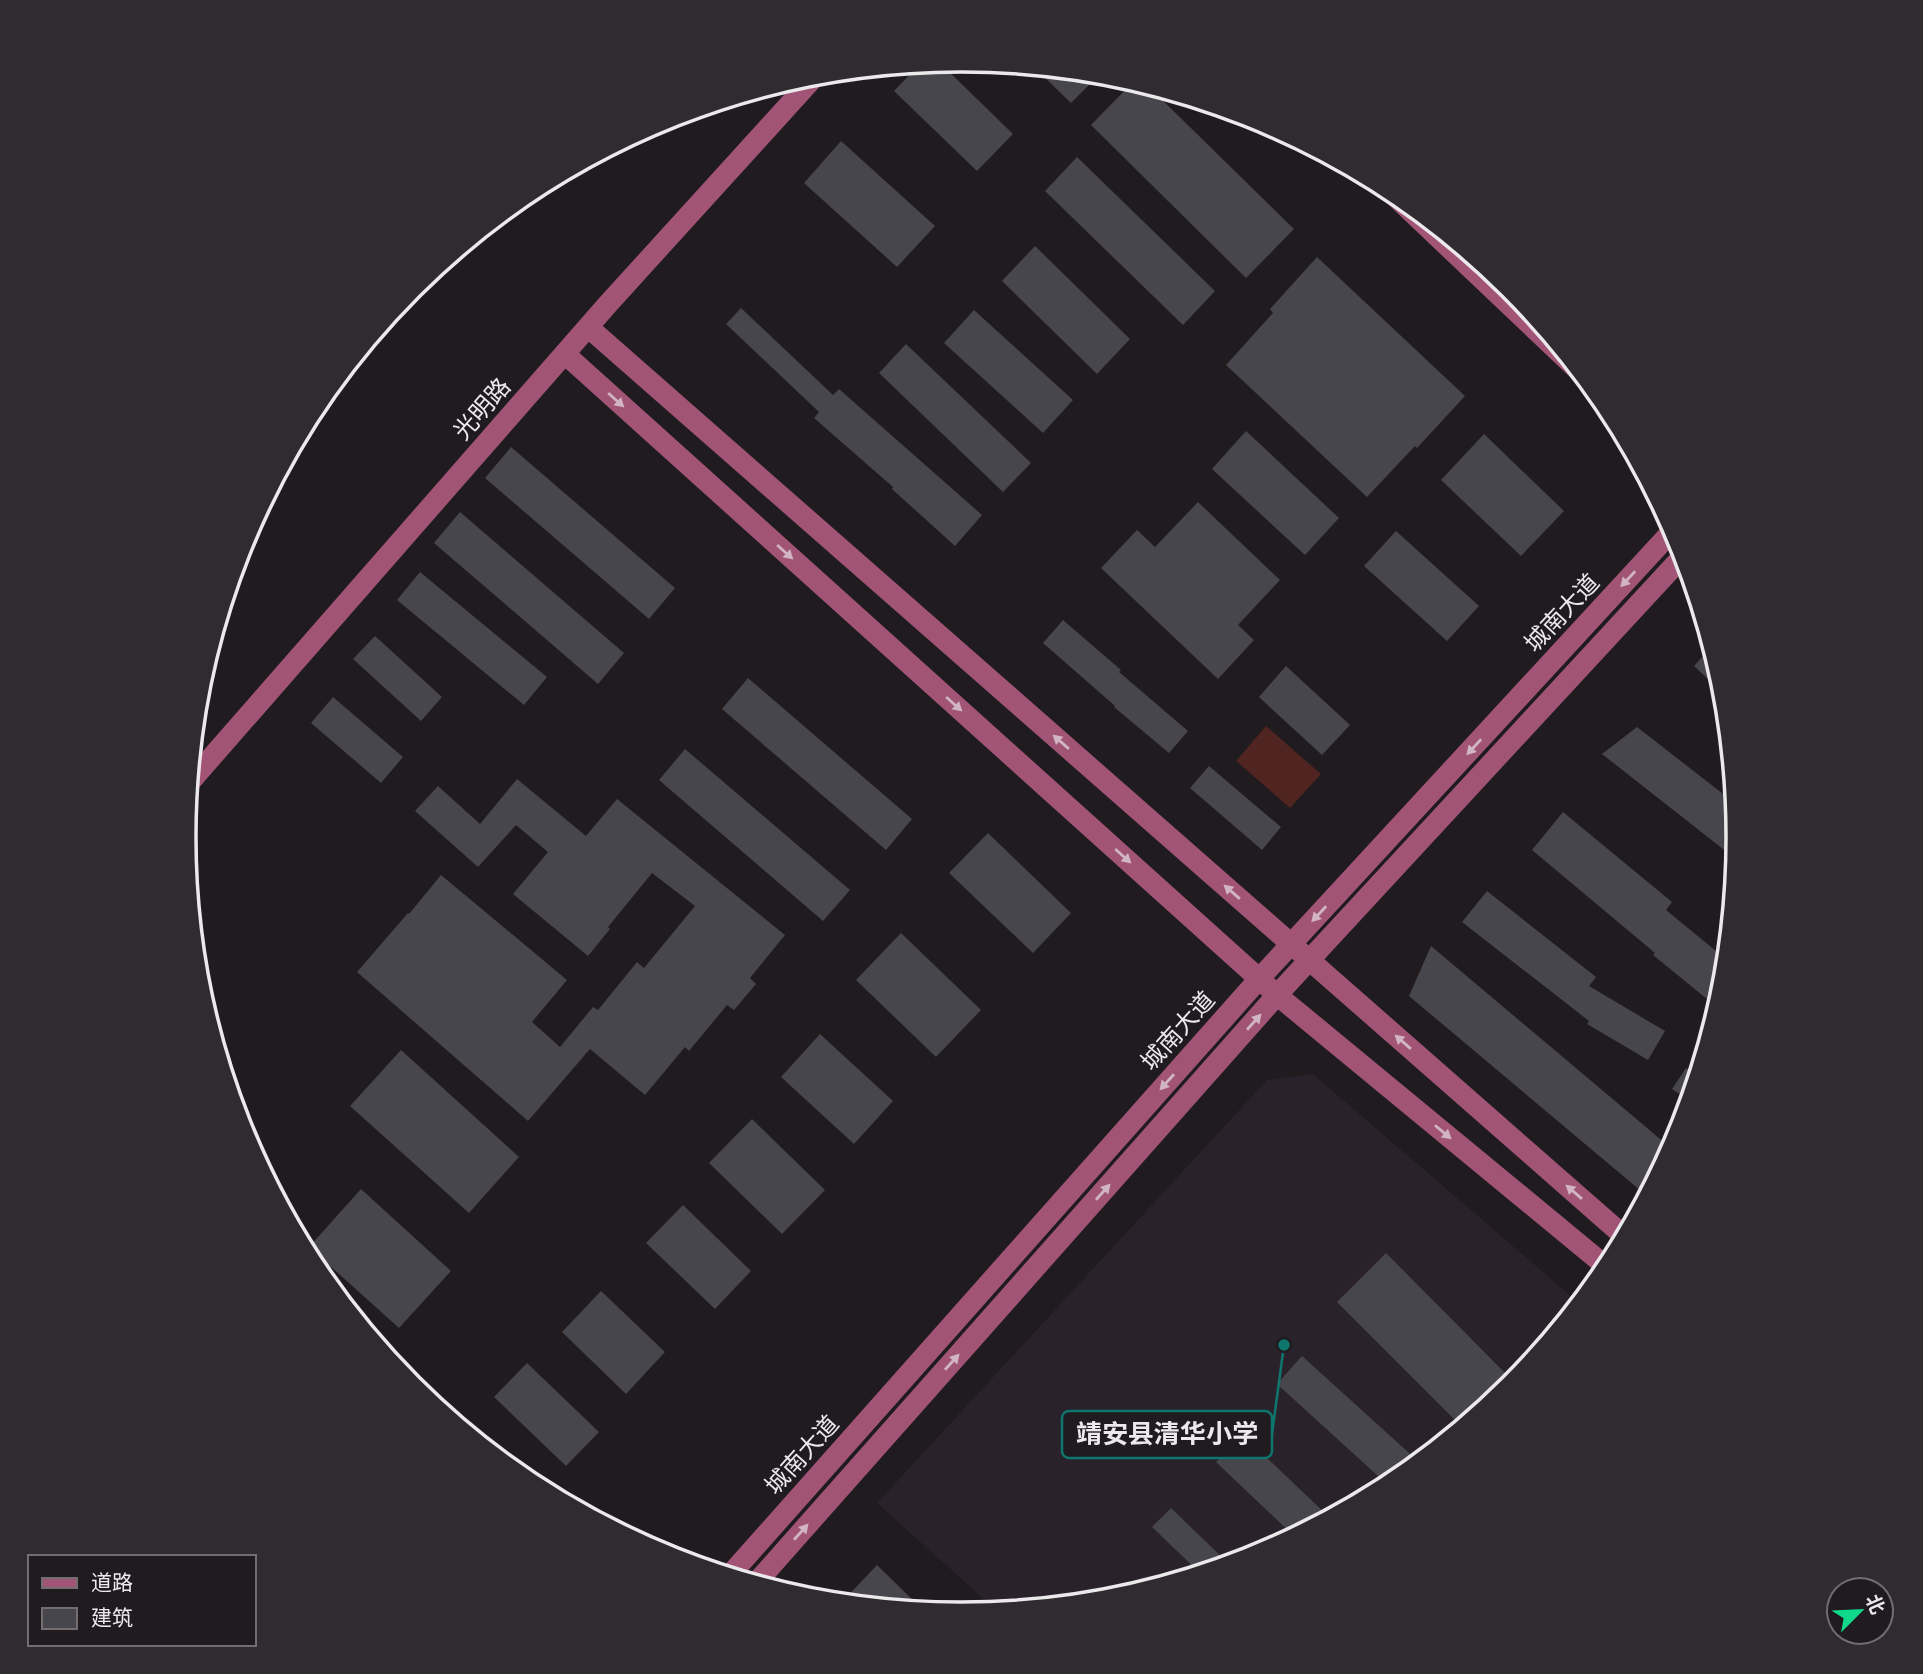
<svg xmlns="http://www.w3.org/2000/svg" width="1923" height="1674" viewBox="0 0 1923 1674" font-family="Karla,'Noto Sans SC',sans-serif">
<rect width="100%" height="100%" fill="#1f1b1f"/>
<!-- built -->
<path fill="#2a222b" d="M1313,1074L1580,1304L1511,1387L1393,1484L1259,1555L1113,1600L997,1611L877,1503L1267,1080Z"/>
<!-- green -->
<path fill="#502420" d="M1266,726L1321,774L1290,808L1236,761Z"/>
<!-- building -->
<path fill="#47464c" d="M939,62L1013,134L977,171L894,91L920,64Z
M1034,67L1063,70L1101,73L1071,103Z
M1134,81L1146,84L1294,229L1246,278L1091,125Z
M841,141L935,226L897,267L804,183Z
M1077,157L1215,291L1183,325L1045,191Z
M1035,246L1130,339L1097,374L1002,281Z
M1317,257L1465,396L1417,448L1415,446L1367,497L1226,365L1273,313L1270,309Z
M741,308L833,395L839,389L982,515L955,546L892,489L893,487L814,418L819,412L726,324Z
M974,310L1073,400L1043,433L944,343Z
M906,344L1031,463L1003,492L879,373Z
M1246,431L1339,518L1305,555L1212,469Z
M1484,434L1564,511L1521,556L1441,480Z
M511,447L675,588L649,619L485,478Z
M1198,502L1280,580L1238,625L1254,640L1218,679L1101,568L1137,530L1155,547Z
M460,512L624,653L598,684L434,543Z
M1396,531L1479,606L1447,641L1364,566Z
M420,572L547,677L524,705L397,600Z
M1063,620L1121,670L1119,672L1188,731L1169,753L1114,707L1115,706L1043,643Z
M375,636L442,697L421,721L353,659Z
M1712,646L1724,686L1725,695L1694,666Z
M1286,666L1350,725L1322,755L1259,697Z
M748,678L912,819L886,850L722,709Z
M333,697L403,757L381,783L311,723Z
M1637,727L1736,804L1739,837L1737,860L1602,754Z
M685,749L850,890L823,921L659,780Z
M1209,766L1281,827L1262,850L1190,788Z
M517,779L586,836L617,799L785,935L750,978L756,984L734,1010L727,1005L689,1051L685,1047L645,1095L590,1049L528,1121L357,972L408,913L409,914L441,875L567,980L532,1022L560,1047L593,1007L598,1010L637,962L644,968L695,906L652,873L608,927L610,929L588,956L513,894L548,852L516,825L478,867L415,811L438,786L480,824Z
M1563,812L1672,902L1666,910L1727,960L1724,989L1718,1008L1653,955L1655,953L1532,850Z
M988,833L1071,913L1033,953L949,873Z
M1487,891L1596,977L1589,986L1665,1031L1648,1060L1587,1024L1589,1021L1462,922Z
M901,933L981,1010L936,1057L856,980Z
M1431,946L1672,1149L1647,1196L1409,996Z
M820,1034L893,1101L854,1144L781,1077Z
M401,1050L519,1157L469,1213L350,1106Z
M1686,1068L1698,1075L1690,1101L1672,1089Z
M752,1119L825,1190L782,1234L709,1163Z
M361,1189L451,1271L399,1328L309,1247Z
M683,1205L751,1271L715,1309L646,1243Z
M1386,1253L1515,1383L1462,1427L1337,1302Z
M601,1291L665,1352L626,1394L562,1332Z
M1302,1356L1419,1462L1389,1486L1277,1384Z
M527,1363L599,1432L566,1466L494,1397Z
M1242,1434L1330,1518L1294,1536L1216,1462Z
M1171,1508L1229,1564L1200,1573L1152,1527Z
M877,1565L924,1611L841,1603Z"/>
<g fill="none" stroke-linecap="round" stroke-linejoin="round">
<!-- secondary -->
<path stroke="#a15475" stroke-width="21" d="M1383,185L1582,374
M588,327L1625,1237
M565,354L1277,995L1608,1268
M189,783L608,304L817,74
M730,1575L1259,979L1674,529
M756,1583L1277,995L1684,555"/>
</g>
<!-- one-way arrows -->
<defs><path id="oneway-solid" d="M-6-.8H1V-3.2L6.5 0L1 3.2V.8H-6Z" transform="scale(1.75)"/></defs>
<g fill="#d1b5c2">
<use href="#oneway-solid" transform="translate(616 400) rotate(42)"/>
<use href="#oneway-solid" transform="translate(785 552) rotate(42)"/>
<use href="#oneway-solid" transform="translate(1628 579) rotate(133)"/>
<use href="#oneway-solid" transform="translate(954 704) rotate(42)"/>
<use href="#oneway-solid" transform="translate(1061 742) rotate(-139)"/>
<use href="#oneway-solid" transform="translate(1474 747) rotate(133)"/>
<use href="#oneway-solid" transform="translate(1123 856) rotate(42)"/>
<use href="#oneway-solid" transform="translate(1232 892) rotate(-139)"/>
<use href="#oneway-solid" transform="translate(1319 914) rotate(133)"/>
<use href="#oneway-solid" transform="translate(1254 1022) rotate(-48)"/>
<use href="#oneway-solid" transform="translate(1403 1042) rotate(-139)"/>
<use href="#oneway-solid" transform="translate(1167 1082) rotate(132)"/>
<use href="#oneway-solid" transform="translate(1443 1132) rotate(40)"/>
<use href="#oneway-solid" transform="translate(1103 1192) rotate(-48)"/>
<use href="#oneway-solid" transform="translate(1574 1192) rotate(-139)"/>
<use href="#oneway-solid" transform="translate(952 1362) rotate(-48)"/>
<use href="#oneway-solid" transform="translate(801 1532) rotate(-48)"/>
</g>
<g text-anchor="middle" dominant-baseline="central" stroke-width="5" stroke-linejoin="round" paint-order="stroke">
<!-- street labels -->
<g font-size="24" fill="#ebe9ec" stroke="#1f1b1f">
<text transform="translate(482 409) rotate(-49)">光明路</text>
<text transform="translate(1562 613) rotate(-47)">城南大道</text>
<text transform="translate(1178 1031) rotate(-48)">城南大道</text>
<text transform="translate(802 1455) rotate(-48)">城南大道</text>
</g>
</g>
<!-- crop -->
<path d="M0 0H1923V1674H0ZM196 837a765 765 0 1 1 1530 0a765 765 0 1 1-1530 0Z" fill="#2f2b2f" fill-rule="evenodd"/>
<path fill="none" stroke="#ebe9ec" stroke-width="3.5" d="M196 837a765 765 0 1 1 1530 0a765 765 0 1 1-1530 0Z"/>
<!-- callouts -->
<path fill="none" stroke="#0f766e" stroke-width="2.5" d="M1284 1345L1272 1434"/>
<circle fill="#0f766e" stroke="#1f1b1f" stroke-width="2.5" cx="1284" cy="1345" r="7"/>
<rect fill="#1f1b1f" stroke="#0f766e" stroke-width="2.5" x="1062" y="1411" width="210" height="47" rx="7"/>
<g font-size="26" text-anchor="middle" font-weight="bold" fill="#ebe9ec">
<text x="1167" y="1443">靖安县清华小学</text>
</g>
<!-- legend -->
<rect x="28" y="1555" width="228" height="91" fill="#1f1b1f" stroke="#716d71" stroke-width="2"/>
<rect x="42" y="1578" width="35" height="10" fill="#a15475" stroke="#716d71" stroke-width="2"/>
<text x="91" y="1590" font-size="21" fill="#ebe9ec">道路</text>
<rect x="42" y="1608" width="35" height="21" fill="#47464c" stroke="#716d71" stroke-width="2"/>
<text x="91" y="1625" font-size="21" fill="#ebe9ec">建筑</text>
<!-- north arrow -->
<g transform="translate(1860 1611) rotate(66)"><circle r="33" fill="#1f1b1f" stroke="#716d71" stroke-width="2"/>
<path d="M0-5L12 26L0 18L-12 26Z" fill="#0fd98a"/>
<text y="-10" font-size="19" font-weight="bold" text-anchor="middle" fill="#ebe9ec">北</text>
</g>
</svg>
